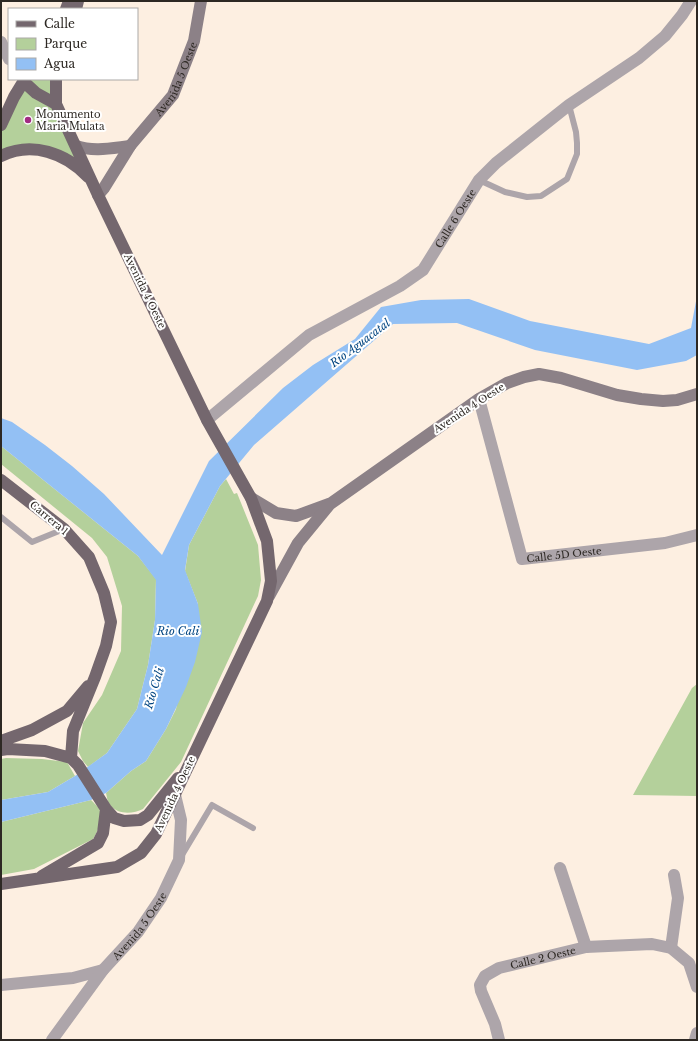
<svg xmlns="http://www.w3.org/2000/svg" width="698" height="1041" viewBox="0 0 698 1041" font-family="'Libre Baskerville',serif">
<rect width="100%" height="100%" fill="#fdefe1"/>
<!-- green -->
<path fill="#b4d09b" d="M25,79H56V104L87,176L51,152L1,156V125Z
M1,446L138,556L156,579L155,620L148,665L137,709L107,753L88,767L83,761L78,751L83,723L102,695L121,651L122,606L107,557L92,538L1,464Z
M226,479L234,494L237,493L258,545L261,580L258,596L181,762L143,809C133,814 118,815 110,805C107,801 107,797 106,793L131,771L146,761L166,729L176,709L198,604L185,571L189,545L220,486Z
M697,684V796L633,795L692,688Z
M6,758L42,759L67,762L75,776L48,792L1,800V759Z
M91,800C93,802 97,806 98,807C104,815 98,832 93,839L34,869L1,875V822Z"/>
<!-- water -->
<path fill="#93c0f4" d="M697,296V355L686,361L637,370L535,350L457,323L393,324L254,445L220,486L189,545L185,570L198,604L202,632L195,662L186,687L166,729L146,761L131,771L106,793L91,800L1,822V800L48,792L75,776L107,753L137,709L148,665L155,620L156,580L138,556L1,446V418L12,422L45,445L72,466L104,494L162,555L209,461L283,388L313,365L355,339L381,307L421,300L469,299L530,321L649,344L691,328Z"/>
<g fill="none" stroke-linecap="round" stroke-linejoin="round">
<!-- lane -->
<path stroke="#ada5aa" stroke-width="6" d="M479,180L505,192L527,197L541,196L567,179L577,154V143L576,132L569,105
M1,517L32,542L64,529
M182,855L212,805L253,828"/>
<!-- street -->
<g stroke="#ada5aa" stroke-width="12">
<path d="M1,42L9,59"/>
<path id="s1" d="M479,399L522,559L665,543L697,535"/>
<path id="s2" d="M207,420L309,335L400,286L423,270L479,180L496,163L569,105L639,58L665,36L682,15L691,1"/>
<path d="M560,868L586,947"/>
<path d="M671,948L678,898L674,875"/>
<path d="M1,985L73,978L103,970"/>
<path id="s3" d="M52,1040L103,970L138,932L161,898L179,860L181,820L175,795"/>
<path id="s4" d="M499,1040L495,1024L481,991L480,985L485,976L499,968L586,947L652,944L671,948L689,963L697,987"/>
<path d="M695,1040L697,1033"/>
</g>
<!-- secondary -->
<g stroke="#8c8187" stroke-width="12">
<path d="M76,146C94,152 112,148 130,146"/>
<path id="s5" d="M98,195L104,188L130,146L173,95L194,41L201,1"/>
<path d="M251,498L276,513L296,516L329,504"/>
<path d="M269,596L298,543L330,504L479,399L507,383L524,377L539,374L561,378L617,395L641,399L663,401L677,400L697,394"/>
</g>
<!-- primary -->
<path stroke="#74676e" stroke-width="12" d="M66,9L69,1
M76,9L78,1
M23,81L36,93L56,104
M1,125L14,97L25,79
M1,156C32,141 66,153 88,177
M1,480L64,529L89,557L104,593L111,622L106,646L95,677L73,731L71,758
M1,741L32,730L67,711L88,686
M1,750L8,749L45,751L71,758L78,765L106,809L114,818L124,821L140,820L148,815L178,778
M42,876L98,843L103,833L106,809
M1,884L117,867L141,853L156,834L267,601L271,581L267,541L251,498L207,420L98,195L56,104V79"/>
</g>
<!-- markers -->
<circle fill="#a22b83" stroke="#fff" stroke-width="1.5" cx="28" cy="120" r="4"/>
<g text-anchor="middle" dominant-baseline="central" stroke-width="4" stroke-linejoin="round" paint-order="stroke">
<!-- street labels -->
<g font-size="10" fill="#2d2823" stroke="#fff">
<text stroke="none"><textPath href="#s5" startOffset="141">Avenida 5 Oeste</textPath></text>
<text stroke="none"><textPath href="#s2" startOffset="325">Calle 6 Oeste</textPath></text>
<text transform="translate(145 291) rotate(64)">Avenida 4 Oeste</text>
<text transform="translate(469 408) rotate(-33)">Avenida 4 Oeste</text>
<text transform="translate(49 518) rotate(40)">Carrera 1</text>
<text stroke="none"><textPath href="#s1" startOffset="208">Calle 5D Oeste</textPath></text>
<text transform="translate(175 794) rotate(-65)">Avenida 4 Oeste</text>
<text stroke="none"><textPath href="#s3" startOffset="144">Avenida 5 Oeste</textPath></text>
<text stroke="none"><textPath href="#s4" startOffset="130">Calle 2 Oeste</textPath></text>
</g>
<!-- poi labels -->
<g font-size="10" fill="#2d2823" stroke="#fff" text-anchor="start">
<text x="36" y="114">Monumento<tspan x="36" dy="12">Maria Mulata</tspan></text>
</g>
<!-- water labels -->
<g font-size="11" font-style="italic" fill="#004480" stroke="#fff">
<text transform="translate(360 343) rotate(-37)">Río Aguacatal</text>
<text x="178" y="631">Rio Cali</text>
<text transform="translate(154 688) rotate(-73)">Río Cali</text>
</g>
</g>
<!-- border -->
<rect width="698" height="1041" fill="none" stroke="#2d2823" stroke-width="4"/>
<!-- legend -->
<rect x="8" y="8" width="130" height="72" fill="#ffffff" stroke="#aba9a7"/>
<rect x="16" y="21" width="20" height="6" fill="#74676e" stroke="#aba9a7"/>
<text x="44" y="28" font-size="12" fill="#2d2823">Calle</text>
<rect x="16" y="38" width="20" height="12" fill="#b4d09b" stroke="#aba9a7"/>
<text x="44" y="48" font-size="12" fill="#2d2823">Parque</text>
<rect x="16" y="58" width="20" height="12" fill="#93c0f4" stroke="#aba9a7"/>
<text x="44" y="68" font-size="12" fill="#2d2823">Agua</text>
</svg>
